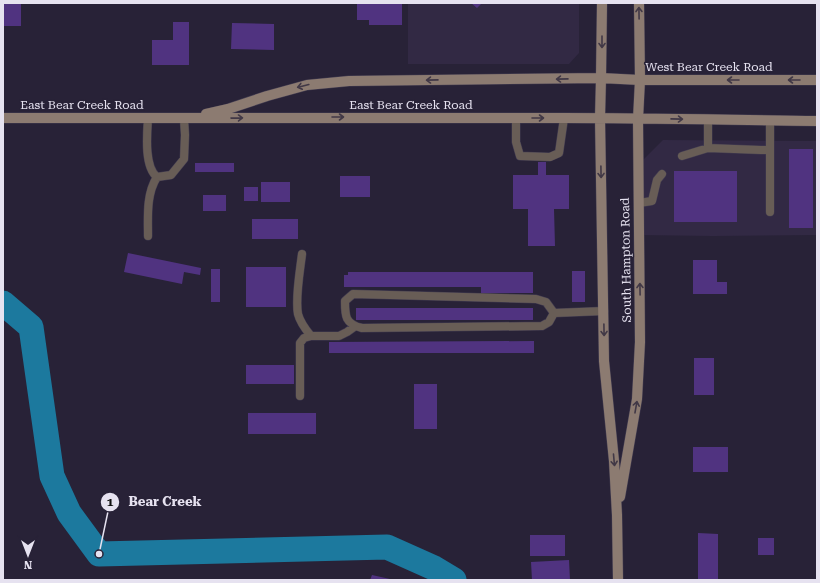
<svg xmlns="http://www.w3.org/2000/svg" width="820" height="583" viewBox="0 0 820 583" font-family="'Roboto Serif',serif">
<rect width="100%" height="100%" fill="#282237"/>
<!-- built -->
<path fill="#322944" d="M408,3H579V53L569,64H408Z
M663,140L817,141V235L713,236L638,235V165Z"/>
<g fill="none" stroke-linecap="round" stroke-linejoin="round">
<!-- river -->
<path stroke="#1c799e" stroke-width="25" d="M3,303L31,327L52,476L69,513L99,554L387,547L434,568L454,580"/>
</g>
<!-- building -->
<path fill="#503380" d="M3,3H21V26H3Z
M357,3H402V25H369V20H357Z
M471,3H482L477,8Z
M173,22H189V65H152V40H173Z
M232,23L274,24V50L231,49Z
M789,149H813V228H789Z
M538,162H546V175H569V209H554L555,246H528V209H513V175H538Z
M195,163H234V172H195Z
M674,171H737V222H674Z
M340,176H370V197H340Z
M261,182H290V202H261Z
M244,187H258V201H244Z
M203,195H226V211H203Z
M252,219H298V239H252Z
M128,253L201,268L200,275L184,272L182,284L124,272Z
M693,260H717V282H727V294H693Z
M246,267H286V307H246Z
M211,269H220V302H211Z
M572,271H585V302H572Z
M348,272H533V293H481V287H344V275H348Z
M356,308H533V320H356Z
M534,341V353H329V342Z
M694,358H714V395H694Z
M246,365H294V384H246Z
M414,384H437V429H414Z
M248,413H316V434H248Z
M693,447H728V472H693Z
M698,533L718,534V580H698Z
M530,535H565V556H530Z
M758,538H774V555H758Z
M569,560L570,580H532L531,562Z
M372,575L390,579L389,580H370Z"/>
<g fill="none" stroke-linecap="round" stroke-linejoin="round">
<defs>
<path id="lane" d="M148,118C147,134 144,167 157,177L171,175L184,159L185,135L184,119
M516,118V142L520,156L550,157L559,153L564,118
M708,148L761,150H770V120
M770,150V212
M682,156L708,148V120
M639,203L652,201L657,180L662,174
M148,236C148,217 146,194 157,177
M302,254C300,271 295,298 298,314C300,322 306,330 311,336
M554,313L546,302L536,299L353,294L345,301C345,316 345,324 362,328L542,326L549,322L554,313L604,311
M300,396V343L304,338L311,336H339L347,332L354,327"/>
<path id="secondary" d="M602,3L601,78L600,118L604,361L614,461L617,515L618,580
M206,114L228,109L267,96L307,85L349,81L601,78L640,80H817
M3,118C190,118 377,117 563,118C648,118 732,120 817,121
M620,497L637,399L640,342L638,119L640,80L639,3"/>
</defs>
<!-- lane casing -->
<use href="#lane" stroke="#433d51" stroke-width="9"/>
<!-- secondary casing -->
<use href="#secondary" stroke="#433d51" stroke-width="11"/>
<!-- lane -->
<use href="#lane" stroke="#685d56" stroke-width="8"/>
<!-- secondary -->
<use href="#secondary" stroke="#8c7b71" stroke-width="10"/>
</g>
<!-- one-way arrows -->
<defs><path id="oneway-shaft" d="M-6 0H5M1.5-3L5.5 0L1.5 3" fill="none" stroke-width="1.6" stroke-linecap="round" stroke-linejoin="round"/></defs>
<g stroke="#413846">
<use href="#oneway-shaft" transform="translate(639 13) rotate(-91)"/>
<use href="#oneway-shaft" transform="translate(602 42) rotate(90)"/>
<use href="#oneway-shaft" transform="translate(562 79) rotate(179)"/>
<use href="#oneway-shaft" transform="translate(432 80) rotate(179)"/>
<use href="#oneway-shaft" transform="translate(733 80) rotate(180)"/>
<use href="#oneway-shaft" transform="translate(794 80) rotate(180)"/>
<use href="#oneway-shaft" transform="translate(303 86) rotate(166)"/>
<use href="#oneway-shaft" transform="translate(338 117)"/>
<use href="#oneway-shaft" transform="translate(237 118) rotate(-1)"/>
<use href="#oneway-shaft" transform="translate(538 118)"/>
<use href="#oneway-shaft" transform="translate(677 119) rotate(1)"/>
<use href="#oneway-shaft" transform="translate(601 172) rotate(89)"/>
<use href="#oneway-shaft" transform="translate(640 289) rotate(-91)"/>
<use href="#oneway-shaft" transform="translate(604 330) rotate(89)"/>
<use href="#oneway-shaft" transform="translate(636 407) rotate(-80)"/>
<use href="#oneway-shaft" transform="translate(614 460) rotate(85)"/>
</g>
<g text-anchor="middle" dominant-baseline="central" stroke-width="3" stroke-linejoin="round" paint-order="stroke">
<!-- street labels -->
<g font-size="12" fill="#e6e2f0" stroke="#282237">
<text x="709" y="67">West Bear Creek Road</text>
<text x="82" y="105">East Bear Creek Road</text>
<text x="411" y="105">East Bear Creek Road</text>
<text transform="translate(626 260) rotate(-91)">South Hampton Road</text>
</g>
</g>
<!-- callouts -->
<path fill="none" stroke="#e6e2f0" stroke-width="1.5" d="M99 554L110 502"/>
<g fill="#e6e2f0" stroke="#282237" stroke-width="1.5">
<circle cx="99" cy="554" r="4"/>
<circle cx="110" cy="502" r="10"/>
</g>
<g font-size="12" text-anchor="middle" font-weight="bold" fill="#111">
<text x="110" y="506">1</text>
</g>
<g font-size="13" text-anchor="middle" font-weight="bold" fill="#e6e2f0" stroke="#282237" stroke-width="3" stroke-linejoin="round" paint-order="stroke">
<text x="165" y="506">Bear Creek</text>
</g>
<!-- border -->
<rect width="820" height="583" fill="none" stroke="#e6e2f0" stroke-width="8"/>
<!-- north arrow -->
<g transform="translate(28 555) rotate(180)" stroke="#282237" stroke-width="3" paint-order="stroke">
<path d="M0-3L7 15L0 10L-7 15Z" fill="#e6e2f0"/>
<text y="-6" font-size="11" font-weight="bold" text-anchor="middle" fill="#e6e2f0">N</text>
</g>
</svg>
